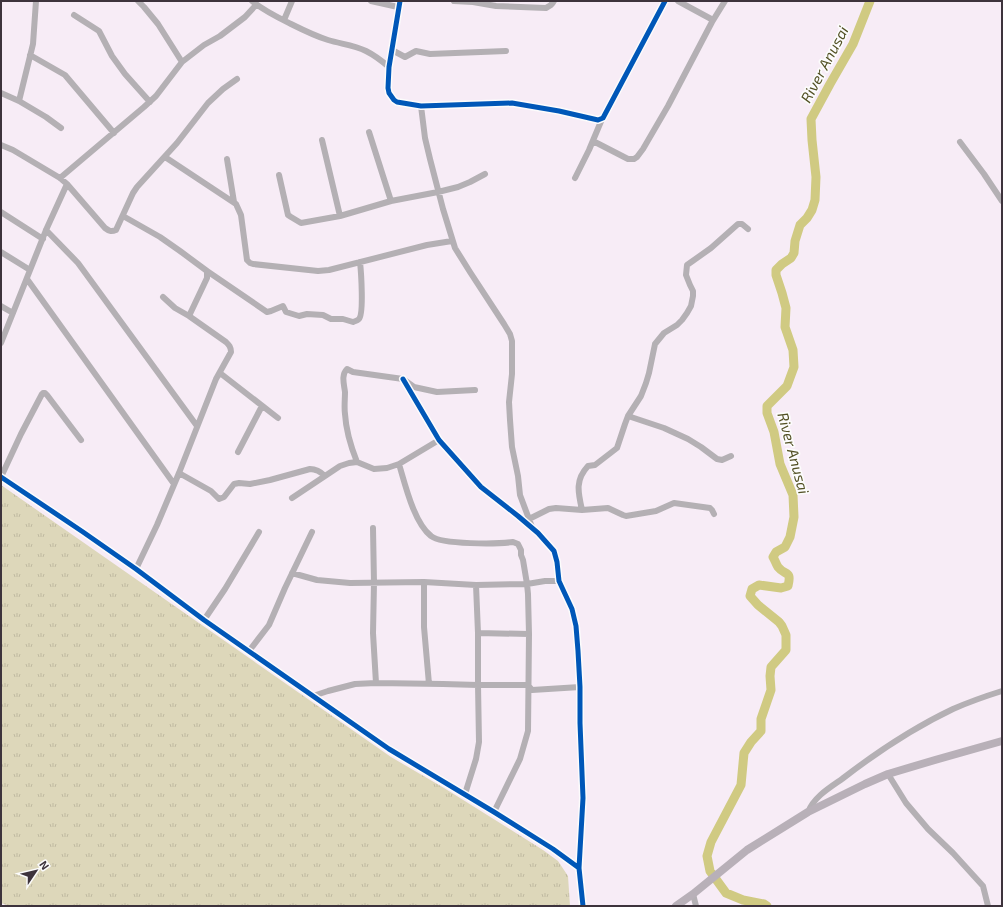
<svg xmlns="http://www.w3.org/2000/svg" width="1003" height="907" viewBox="0 0 1003 907" font-family="'Exo 2',sans-serif">
<defs>
<pattern id="grass-tufts" width="24" height="20" patternUnits="userSpaceOnUse"><rect width="24" height="20" fill="#ddd7ba"/><path d="M3 7l-1-3M5 7V3M7 7l1-3M15 17l-1-3M17 17v-4M19 17l1-3" fill="none" stroke="#bfb9a1"/></pattern>
</defs>
<rect width="100%" height="100%" fill="#f7ecf6"/>
<!-- grass -->
<path fill="url(#grass-tufts)" d="M1,485L391,757L444,788L543,850L558,861L568,876L570,906H9L1,903Z"/>
<g fill="none" stroke-linecap="round" stroke-linejoin="round">
<!-- river -->
<path stroke="#d0ca82" stroke-width="9" d="M767,906L764,904L743,900L726,893L710,871L707,856L711,842L741,785L744,753L751,742L761,731V719L771,690L770,676L771,667L786,650V635L782,626L779,622L758,605L750,596L752,589L759,585L781,588L788,586C792,570 785,576 778,567C776,564 775,560 773,557L776,552L785,547L790,537L794,517L793,495L780,464L774,432L767,413V406L787,386L794,367L793,350L785,327L786,308L782,293L776,275V270L782,264L791,258L794,253L795,241L800,225L807,218L812,210L815,200L816,177L812,140L811,119L830,84L853,44L870,1"/>
<!-- minor -->
<path stroke="#b4b0b4" stroke-width="6" d="M138,1L144,7L158,24L182,62
M252,1C264,11 277,17 291,24C303,30 315,36 328,40C341,44 354,45 366,51C374,55 382,61 389,67
M371,1L398,7
M400,1L389,67L388,88L389,93L394,100L397,102L421,106L512,103L559,111L598,120L603,118L665,1
M454,1L473,2L496,6L546,8C550,6 552,5 554,1
M678,1L713,20
M74,15L99,31L112,56L125,74L150,102
M284,20L292,1
M392,50L405,57L416,51L430,54L506,51
M30,55L65,75L114,133
M1,93L19,101L33,44L36,1
M19,101L46,117L61,128
M421,106L425,138L430,159L443,209L455,248L470,272L504,324L510,334L512,341V374L509,402L510,420L512,447L518,476L520,495L532,527
M369,132L391,201
M322,140L340,216
M593,141L628,159H634L637,157L643,149L668,106L712,22L725,1
M960,142L984,174L1002,201
M1,145L13,150L60,178L67,184L105,228C109,231 111,232 116,230L133,193L137,187L177,143L208,103L223,89L237,79
M165,157L236,204L241,215L247,260L250,263L253,264L318,271L329,270L427,245L452,241
M227,159L234,202
M279,175L288,215L291,217L301,223L340,216L391,201L438,192L458,187L470,182L485,174
M60,178L144,107L156,96L182,62L204,45L220,36L245,17L256,5
M575,178L589,150L602,119
M1,212L43,239
M123,216L160,237L180,251L207,271V278L189,316
M46,230L78,263L197,426
M1,252L30,270
M207,271L267,312L271,311L283,306L286,312L299,316L307,314L323,315L331,319H343L353,322C355,321 357,321 359,319C364,314 361,271 360,262
M27,279L174,484
M1,306L13,313
M1,343L46,230L67,184
M220,373L278,418
M403,379L439,440L481,487L518,516L538,533L554,551L557,562L559,581L572,609L576,626L578,651L580,687V723L583,798L579,868L583,906
M628,416L664,428L688,439L701,447L717,459L722,460L731,456
M238,452L262,406
M357,462C351,447 346,431 345,414C344,407 345,399 345,392C344,384 341,375 347,369L353,372L403,379L414,387L437,392L475,390
M179,473L211,491L219,499L224,497L234,484L239,483L250,484L270,480L310,469C316,469 321,472 325,476
M1,477L83,532L136,569L204,620L389,749L494,812L553,849L579,868
M1,477L21,434L42,394L43,393H45L47,395L81,440
M292,498L340,466L349,463L357,462L374,469L387,468L399,464L439,440
M582,510C578,492 575,480 588,466L595,465L617,448L625,424L628,416L641,396L646,383L649,373L655,344L664,333L677,325L682,320L687,313L691,306L693,296V291L690,285L686,275L687,265L711,248L738,224H742L748,229
M529,519L549,509L556,508L582,510L608,508L623,515L626,516L656,511L674,503L710,508L712,510L714,514
M373,528L374,583L373,633L376,683
M136,569L157,525L179,473L216,379L231,352C231,347 229,345 226,342L189,316L175,308L163,297
M292,573L317,580L350,583L424,582L476,585L527,584L523,560L521,555V550L518,544L513,542C498,544 442,545 431,536C414,523 405,484 399,464
M424,582V627L429,684
M204,620L225,589L259,532
M478,633L529,634
M249,651L269,625L285,588L312,532
M313,696L328,691L355,684L376,683L443,684L478,685H528L532,690L580,687
M888,774L906,803L928,829L953,853L983,886L988,906
M465,794L476,759L479,742L478,685V633L476,585
M494,812L520,759L528,731L529,634L528,594L527,584L545,581H559
M808,812C814,797 829,788 842,779C877,752 913,728 953,709C969,702 986,696 1002,691
M693,894L696,906"/>
<!-- major -->
<path stroke="#b8b0b8" stroke-width="8" d="M676,906L693,894L747,850L808,812L865,784L888,774L935,760L1002,741"/>
<defs>
<path id="cycleway" d="M400,1L389,67L388,88L389,93L394,100L397,102L421,106L512,103L559,111L598,120L603,118L665,1
M403,379L439,440L481,487L518,516L538,533L554,551L557,562L559,581L572,609L576,626L578,651L580,687V723L583,798L579,868L583,906
M1,477L83,532L136,569L204,620L389,749L494,812L553,849L579,868"/>
</defs>
<!-- cycleway casing -->
<use href="#cycleway" stroke="#fcfcfc" stroke-width="8"/>
<!-- cycleway -->
<use href="#cycleway" stroke="#0057b8" stroke-width="5"/>
</g>
<g text-anchor="middle" dominant-baseline="central" stroke-width="3.5" stroke-linejoin="round" paint-order="stroke">
<!-- water labels -->
<g font-size="15" font-style="italic" fill="#535125" stroke="#fcfcfc">
<text transform="translate(824 64) rotate(-62)">River Anusai</text>
<text transform="translate(794 453) rotate(75)">River Anusai</text>
</g>
</g>
<!-- border -->
<rect width="1003" height="907" fill="none" stroke="#3d333c" stroke-width="4"/>
<!-- north arrow -->
<g transform="translate(36 871) rotate(55)" stroke="#fcfcfc" stroke-width="3" paint-order="stroke">
<path d="M0-3L7 15L0 10L-7 15Z" fill="#3d333c"/>
<text y="-6" font-size="11" font-weight="bold" text-anchor="middle" fill="#3d333c">N</text>
</g>
</svg>
